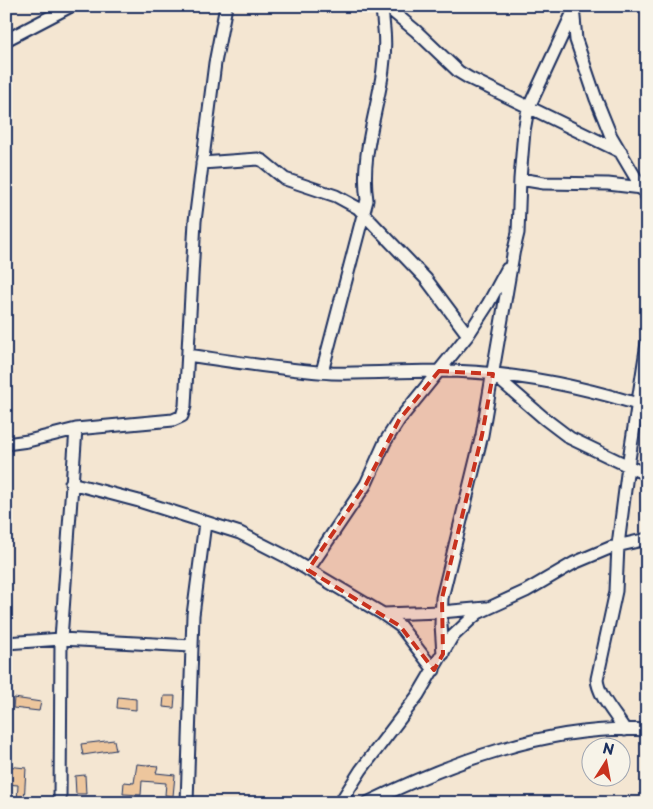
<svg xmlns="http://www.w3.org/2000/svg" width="653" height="809" viewBox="0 0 653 809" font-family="'Playpen Sans',sans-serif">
<rect width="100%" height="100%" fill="#f4e6d2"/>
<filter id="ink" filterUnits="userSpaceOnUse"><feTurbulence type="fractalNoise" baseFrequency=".02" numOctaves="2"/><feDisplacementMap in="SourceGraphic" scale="10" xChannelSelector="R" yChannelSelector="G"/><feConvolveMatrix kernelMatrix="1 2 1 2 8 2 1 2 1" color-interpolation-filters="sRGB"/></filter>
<g filter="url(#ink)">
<!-- building -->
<path fill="#edc69d" stroke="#1b2f5e" d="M164,696H175L174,708L163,707Z
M118,697L136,699V710L117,708Z
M14,698L41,702L39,711L13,708Z
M114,740L116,750L83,755L81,744Z
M137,764L158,766L156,773L175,775L173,796L165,795L166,783L142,781L141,795L123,794L124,782L134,783Z
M6,766L26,768L24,803H17L18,785L6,784Z
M85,775L86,794H76L75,776Z"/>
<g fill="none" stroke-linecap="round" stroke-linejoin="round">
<defs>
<path id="minor" d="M386,6L416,31L459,72L469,78L621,152
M573,6L576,40L596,99L611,136L647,197
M6,40L71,6
M202,163L258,159L263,161L285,179L336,196L358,208L426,279L468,335L399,420L385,442L366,484L308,570
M520,179L524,131L528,109L573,12
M513,254L518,233L520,179L544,183L608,184L642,188
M468,335L488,304L507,269
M188,355C236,362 284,370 332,373C367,374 403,371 438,371C509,371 579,385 647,407
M322,372L367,200C358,142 390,87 384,29C383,21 383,13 381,6
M493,374L545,419L570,438L647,475
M6,444L28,441L76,429L173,420L182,416L185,406L195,221L215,63L226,6
M71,483L139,501L240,533L285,556L383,614L400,626L434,670
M383,614L441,612L486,608
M6,643L61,639L192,646
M443,654L441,624L442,598L482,435L514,249
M625,730C616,715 598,696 597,679L616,591L618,545L628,466L647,343
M60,803L61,639L76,429
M187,803L193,615L205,523
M340,803L361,770L418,695L452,637L471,619L478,613L526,591L574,563L612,547L647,539
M367,803C451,762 552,724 647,730"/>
</defs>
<!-- minor casing -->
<use href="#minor" stroke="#1b2f5e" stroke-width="15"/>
<!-- minor -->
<use href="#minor" stroke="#f7f3e8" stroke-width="11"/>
</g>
</g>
<!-- marked area -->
<path fill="#c8321e" fill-opacity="0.2" stroke="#c8321e" stroke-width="4" stroke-dasharray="10 6" stroke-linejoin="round" d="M439,371L493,374L482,435L442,598L443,654L434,670L400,626L308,570L366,484L399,420Z"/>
<!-- margin -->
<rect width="653" height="809" fill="none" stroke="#f7f3e8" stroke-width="25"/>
<rect x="12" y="12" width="628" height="784" fill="none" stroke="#1b2f5e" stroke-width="2" filter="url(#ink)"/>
<!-- north arrow -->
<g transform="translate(606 762) rotate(11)"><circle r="24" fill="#f7f3e8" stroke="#9fa5b1"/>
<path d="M0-4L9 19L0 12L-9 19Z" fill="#c8321e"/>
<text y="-8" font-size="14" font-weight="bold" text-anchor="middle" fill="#1b2f5e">N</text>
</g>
</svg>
